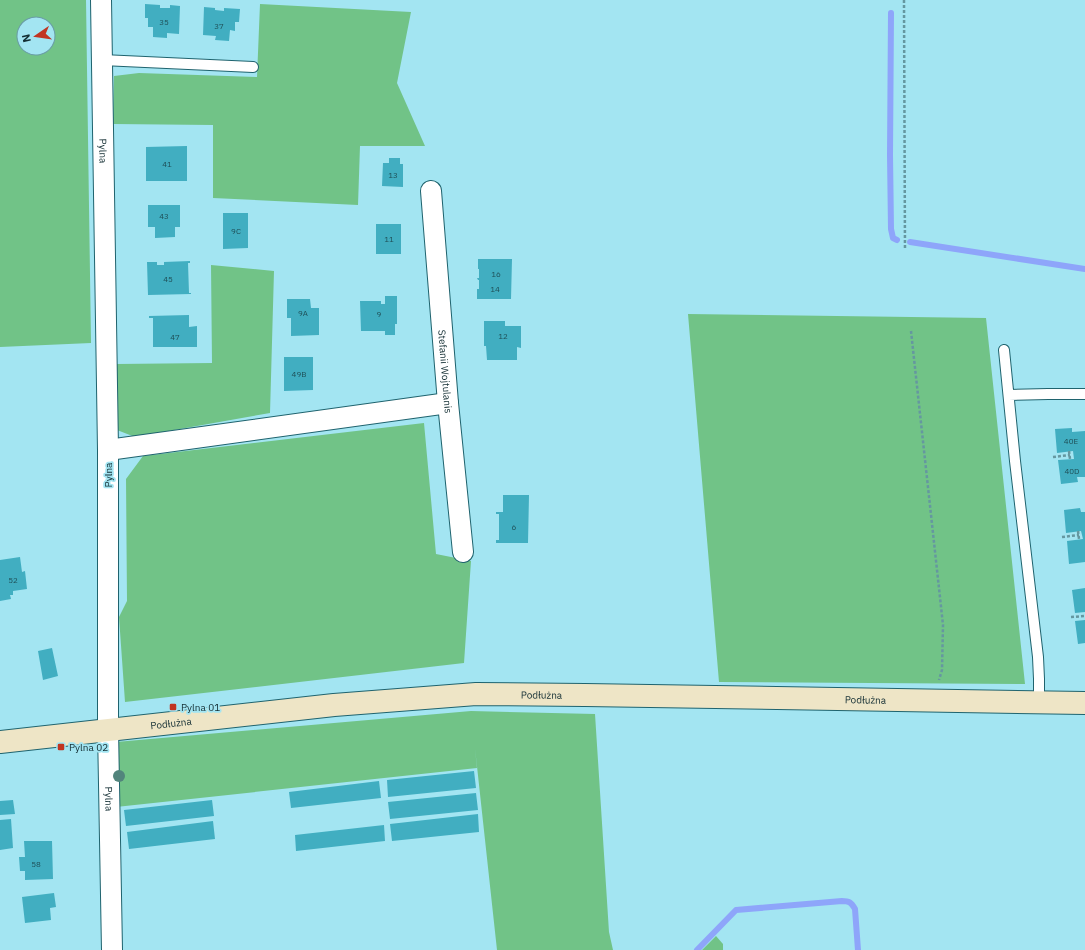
<svg xmlns="http://www.w3.org/2000/svg" width="1085" height="950" viewBox="0 0 1085 950" font-family="'IBM Plex Sans',sans-serif">
<rect width="100%" height="100%" fill="#a3e5f2"/>
<!-- green -->
<path fill="#71c387" fill-rule="evenodd" d="M0,0H86L91,343L0,347ZM24,24H48V48H24Z
M260,4L411,12L397,83L425,146H360L358,205L213,198V125L113,124L114,76L139,73L257,77Z
M211,265L274,271L270,413L135,437L117,430V364L212,363Z
M688,314L986,318L1025,684L719,682Z
M424,423L436,554L471,561L464,663L125,702L119,617L127,601L126,479L143,456Z
M471,711L595,714L609,932L613,950H497L475,748L477,768L116,807V742Z
M716,936L723,944V950H702Z"/>
<g fill="none" stroke-linecap="round" stroke-linejoin="round">
<!-- stream -->
<path stroke="#8ea5fa" stroke-width="6" d="M891,13L890,155L891,229L893,238L897,240
M910,242L1085,269
M697,950L736,910L842,901C849,901 851,902 855,909L858,950"/>
</g>
<!-- building -->
<path fill="#41aec1" d="M145,4L160,5V8H170V5L180,6L179,34L167,33V38L153,37V27H148V18H145Z
M204,7L215,8V10L224,11V8L240,9L239,22H235V31L230,30L229,41L215,40L216,36L203,35Z
M187,146V181H146V147Z
M389,158H400V164H403V187L382,186L383,163H389Z
M148,205H180V227H175V237L155,238V227H148Z
M223,213H248V248L223,249Z
M376,224H401V254H376Z
M478,259H512L511,299H477V289H479V280H478L477,278H479V269H478Z
M190,261V263H188L189,293H191V294L148,295L147,262H157V265H164V262Z
M385,296H397V324H395V335H385V331H361L360,301H381V304H385Z
M287,299H310L311,308H319V335L291,336V318H287Z
M189,315V327L197,326V347H153V318H149V316Z
M484,321H505V326H521V348L517,347V360H487L486,346H484Z
M284,357H313V390L284,391Z
M1072,428V432L1085,431V477H1077L1078,482L1061,484L1058,460L1074,459L1073,451L1057,453L1055,429Z
M503,495H529L528,543H496V540H499V514H496V512H503Z
M1080,508L1081,512H1085V562L1069,564L1067,541L1083,539L1081,531L1066,533L1064,510Z
M20,557L22,572L25,571L27,589L13,591V595H10L11,599L0,601V560Z
M1085,588V612L1075,613L1072,590Z
M1085,620V643L1078,644L1075,621Z
M52,648L58,676L43,680L38,651Z
M474,771L476,788L388,797L387,780Z
M379,781L381,798L291,808L289,792Z
M476,793L478,810L390,819L388,802Z
M13,800L15,814L0,815V801Z
M212,800L214,816L126,826L124,810Z
M478,814L479,832L392,841L390,824Z
M11,819L13,848L0,850V820Z
M213,821L215,839L129,849L127,832Z
M384,825L385,841L296,851L295,835Z
M24,841H52L53,879L25,880V871H20L19,857H25Z
M54,893L56,907L50,908L51,920L25,923L22,897Z"/>
<g fill="none" stroke-linecap="round" stroke-linejoin="round">
<defs>
<path id="lane" d="M102,60L253,67
M1004,350L1015,461L1038,657L1039,679V703
M1009,395L1048,394H1085"/>
<g id="street">
<path id="s1" d="M101,0L108,450V729L112,950"/>
<path id="s2" d="M431,191L448,403L463,552"/>
<path d="M108,450L448,403"/>
</g>
<g id="secondary">
<path id="s3" d="M0,742L334,705L476,694L585,695L1085,703"/>
</g>
</defs>
<!-- lane casing -->
<use href="#lane" stroke="#1f636e" stroke-width="12"/>
<!-- street casing -->
<use href="#street" stroke="#1f636e" stroke-width="22"/>
<!-- secondary casing -->
<use href="#secondary" stroke="#1f636e" stroke-width="24"/>
<!-- path -->
<path stroke="#6597a0" stroke-width="2.5" stroke-dasharray="3 2" stroke-linecap="butt" d="M904,0L905,250
M911,331L943,625L942,670L939,680
M1069,451L1070,459
M1053,457L1070,455
M1078,531L1079,539
M1062,537L1079,535
M1071,617L1085,616"/>
<!-- lane -->
<use href="#lane" stroke="#fff" stroke-width="10"/>
<!-- street -->
<use href="#street" stroke="#fff" stroke-width="20"/>
<!-- secondary -->
<use href="#secondary" stroke="#eee5c6" stroke-width="22"/>
</g>
<!-- trees -->
<circle fill="#52847c" cx="119" cy="776" r="6"/>
<!-- markers -->
<g fill="#c13521" stroke="#a3e5f2" stroke-width="1.5">
<rect x="169" y="703" width="8" height="8" rx="2"/>
<rect x="57" y="743" width="8" height="8" rx="2"/>
</g>
<g text-anchor="middle" dominant-baseline="central" stroke-width="3.5" stroke-linejoin="round" paint-order="stroke">
<!-- number labels -->
<g font-size="8" fill="#1e4e56">
<text x="164" y="22">35</text>
<text x="219" y="26">37</text>
<text x="167" y="164">41</text>
<text x="393" y="175">13</text>
<text x="164" y="216">43</text>
<text x="236" y="231">9C</text>
<text x="389" y="239">11</text>
<text x="496" y="274">16</text>
<text x="168" y="279">45</text>
<text x="495" y="289">14</text>
<text x="303" y="313">9A</text>
<text x="379" y="314">9</text>
<text x="503" y="336">12</text>
<text x="175" y="337">47</text>
<text x="299" y="374">49B</text>
<text x="1071" y="441">40E</text>
<text x="1072" y="471">40D</text>
<text x="514" y="527">6</text>
<text x="13" y="580">52</text>
<text x="36" y="864">58</text>
</g>
<!-- street labels -->
<g font-size="10" fill="#132e33" stroke="#a3e5f2">
<text stroke="none"><textPath href="#s1" startOffset="151">Pylna</textPath></text>
<text stroke="none"><textPath href="#s2" startOffset="181">Stefanii Wojtulanis</textPath></text>
<text transform="translate(108 475) rotate(-90)">Pylna</text>
<text stroke="none"><textPath href="#s3" startOffset="544">Podłużna</textPath></text>
<text stroke="none"><textPath href="#s3" startOffset="868">Podłużna</textPath></text>
<text stroke="none"><textPath href="#s3" startOffset="172">Podłużna</textPath></text>
<text stroke="none"><textPath href="#s1" startOffset="799">Pylna</textPath></text>
</g>
<!-- poi labels -->
<g font-size="10" fill="#132e33" stroke="#a3e5f2" text-anchor="start">
<text x="181" y="707">Pylna 01</text>
<text x="69" y="747">Pylna 02</text>
</g>
</g>
<!-- north arrow -->
<g transform="translate(36 36) rotate(257)"><circle r="19" fill="#a3e5f2" stroke="#699ca6"/>
<path d="M0-3L7 15L0 10L-7 15Z" fill="#c13521"/>
<text y="-6" font-size="11" font-weight="bold" text-anchor="middle" fill="#132e33">N</text>
</g>
</svg>
